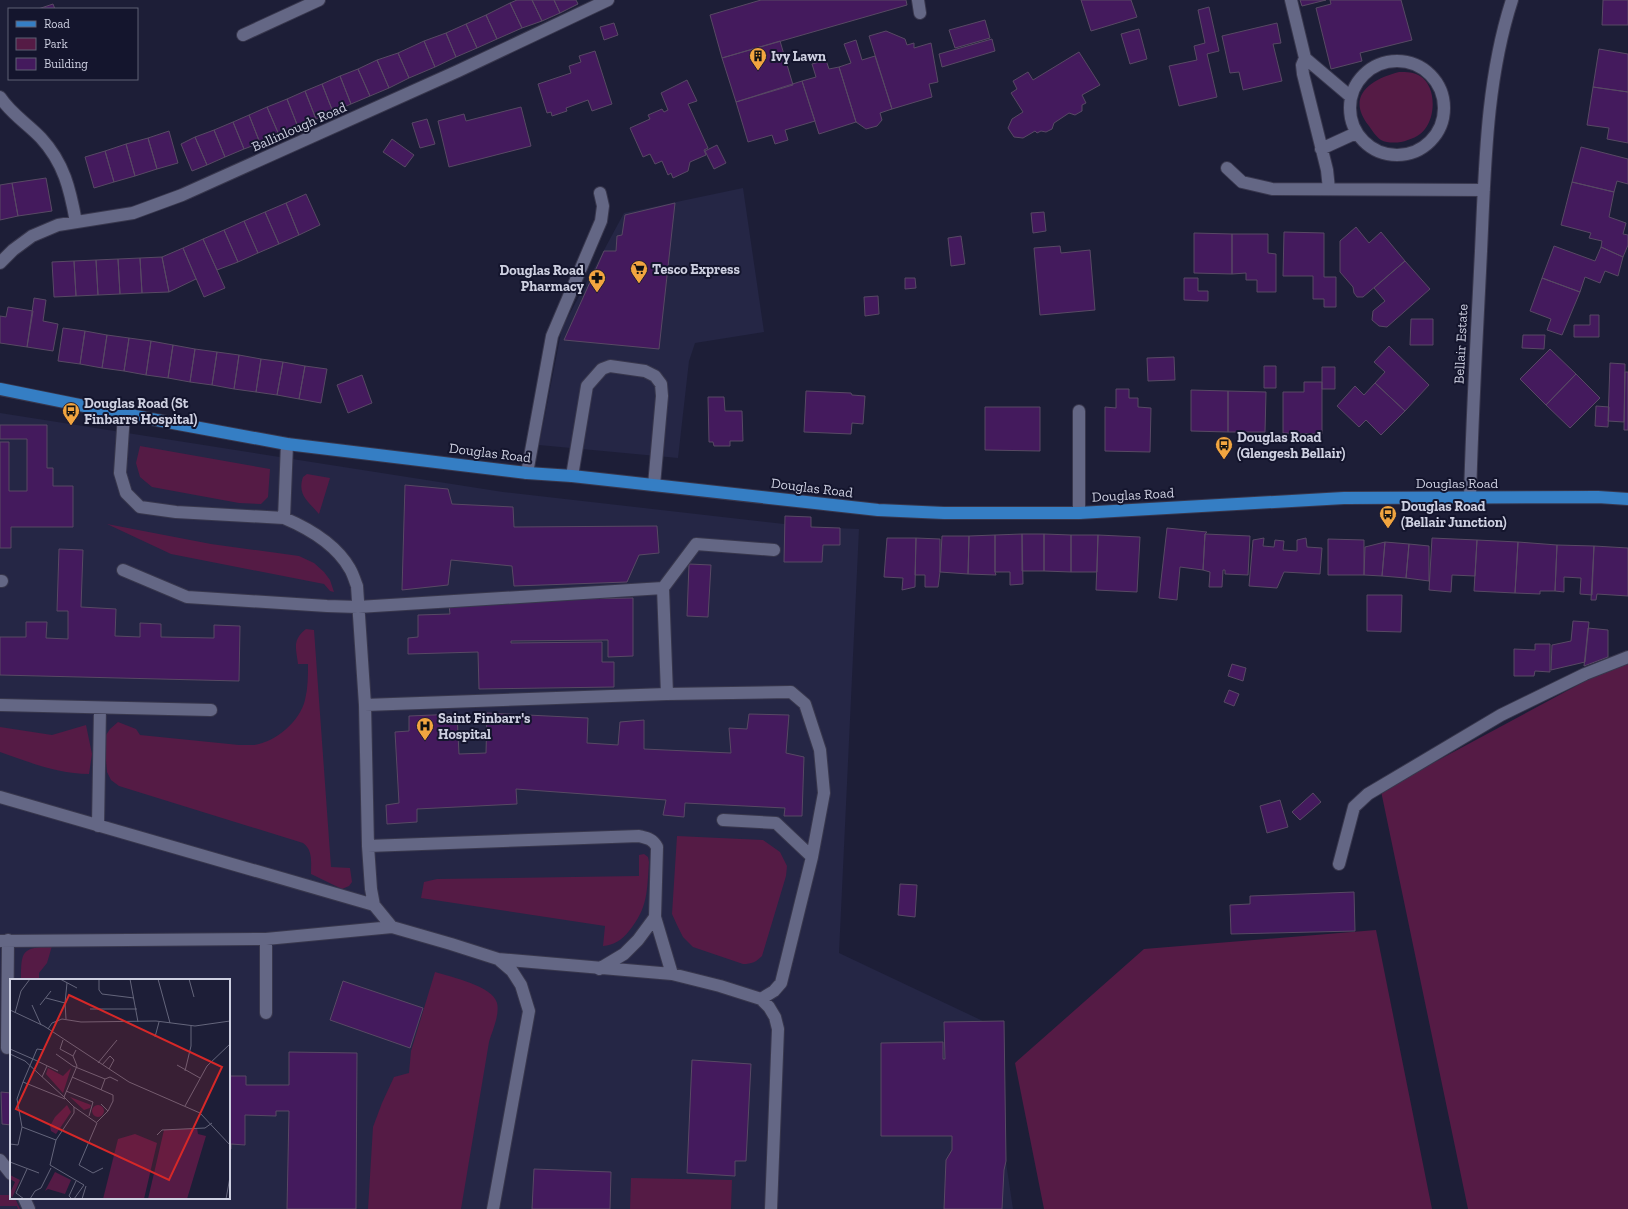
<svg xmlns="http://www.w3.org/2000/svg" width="1628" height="1209" viewBox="0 0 1628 1209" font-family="'Zilla Slab',serif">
<rect width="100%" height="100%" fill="#1d1e37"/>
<!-- built -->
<path fill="#252645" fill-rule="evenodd" d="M743,188L764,332L695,343L689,361L678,458L539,445L562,328L624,213Z
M0,413L503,492L811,527L859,529L839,953L985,1022L1013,1209H0ZM11,980H229V1198H11Z"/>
<!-- green -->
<path fill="#551b45" d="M1399,72C1407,72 1414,72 1420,76C1436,86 1436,115 1425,129C1420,136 1410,140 1401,142C1395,143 1386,143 1381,140C1376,137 1372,130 1369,126C1345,96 1371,79 1399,72Z
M140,446L270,469L268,497L261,504L239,503L152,487L140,477L136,463Z
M307,474L330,478L319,514C308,501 297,495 303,477Z
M107,524L211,544L299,556L314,563L324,572L330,580L334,592L330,591L324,584L171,554Z
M306,629L314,630L331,867L350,868L352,882L349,886L342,889L311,874C311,862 313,850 303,843L119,786L111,780L107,772L104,738L110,729L118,722L136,729L140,735L239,745C244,745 249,745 254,745C276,742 300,721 305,700C308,688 308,676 308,664H298C296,648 292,640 306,629Z
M1628,658V1209H1468L1381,791Z
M86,725L92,754L89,774C59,774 28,762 0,752V727L52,735Z
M677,836L763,840L780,852L787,866L786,876L762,956C756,962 752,964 743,964L693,947L683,937L677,925L672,914Z
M644,854L648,857L649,862C647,891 648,908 629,931C622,940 614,945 603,946L605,926L421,898L424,882L437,879L639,876V855Z
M1376,930L1432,1209H1044L1015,1063L1144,949Z
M52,946L47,963L39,973V980H21C21,950 22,948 52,946Z
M435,972C451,977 493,986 497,1003C500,1015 492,1031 489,1042L461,1209H368L373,1127L382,1103L394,1077L409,1073L411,1051Z
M631,1178L732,1180L731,1209H630Z
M0,1195H11V1198H15L20,1209H18L17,1206H0Z"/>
<!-- building -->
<path fill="#441a5d" stroke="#584964" d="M517,0H532L542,21L522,28L510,3Z
M532,0H554L560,13L542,21Z
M554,0H576L578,4L560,13Z
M761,0H906L907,5L722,58L710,15Z
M1081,0H1131L1137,17L1091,31Z
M1300,0H1326L1302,6Z
M1330,0H1401L1412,40L1360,53L1362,61L1331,69L1316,8L1331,4Z
M1603,0H1628V25H1602Z
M510,3L522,28L497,39L486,15Z
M53,4L55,9H38Z
M1209,7L1219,51L1207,54L1217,97L1179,106L1169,66L1197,60L1194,46L1205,43L1198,10Z
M486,15L497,39L477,48L466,24Z
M985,20L990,38L955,48L949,30Z
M614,23L618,35L604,40L600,27Z
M1277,23L1281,43L1273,44L1282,81L1243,90L1239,72L1230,73L1222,36Z
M466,24L477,48L456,57L446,33Z
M1139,29L1147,59L1130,64L1121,34Z
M886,31L905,39L907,45L914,43V48L931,43L938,82L929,84L932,97L892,109L869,36Z
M446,33L456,57L435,67L424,41Z
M992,39L995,51L942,67L939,54Z
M856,40L862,60L875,56L892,109L880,113L882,120L877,126L866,129L856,122L839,67L851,63L844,44Z
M424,41L435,67L409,78L398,53Z
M780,41L793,85L736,102L722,58Z
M1599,49L1628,54V92L1593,87Z
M595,51L612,104L592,111L588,100L566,108L567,111L552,116L551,112L547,113L538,84L571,73L569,66L581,62L579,56Z
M1079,52L1100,85L1082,95L1086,103L1082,105V111L1075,115L1069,113L1054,123L1052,129L1046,132L1041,131L1037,133L1035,131L1023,138L1014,137L1008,128L1012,119L1023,112L1011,93L1017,89L1013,81L1028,72L1033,80Z
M398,53L409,78L389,88L377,60Z
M377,60L389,88L370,96L358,69Z
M826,60L829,69L839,67L856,122L819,134L802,81L816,77L812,64Z
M358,69L370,96L351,104L340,76Z
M340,76L351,104L333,112L322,84Z
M687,80L697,101L688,104L708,148L704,150L706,155L690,162L688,171L673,178L671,173L668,175L662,161L655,164L650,154L643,157L630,128L650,119L648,115L662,109L664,112L668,110L661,93Z
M802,81L815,121L785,130L788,140L775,144L772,135L748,142L736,102Z
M322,84L333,112L316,119L305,91Z
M1593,87L1628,92V143L1607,139L1609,128L1587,125Z
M305,91L316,119L298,127L287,99Z
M287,99L298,127L279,135L267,107Z
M267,107L279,135L260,143L249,115Z
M521,107L531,146L449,167L438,121L464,114L466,121Z
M249,115L260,143L244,149L233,122Z
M427,119L435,144L420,148L412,123Z
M233,122L244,149L225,157L214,130Z
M214,130L225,157L207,165L195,137Z
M169,131L178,163L157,169L148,138Z
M195,137L207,165L192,171L181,144Z
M148,138L157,169L135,176L126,144Z
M392,139L414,155L405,167L383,152Z
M126,144L135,176L114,182L105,151Z
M717,145L726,163L714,169L705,151Z
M1581,147L1628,159V184L1617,181L1614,192L1572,182Z
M105,151L114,182L94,188L85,157Z
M46,178L52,211L18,216L12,183Z
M1572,182L1614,192L1609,217L1626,223L1623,234L1628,235V245L1623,257L1601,247L1602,241L1589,238L1591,233L1561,225Z
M12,183L18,216L0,220V185Z
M306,194L320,225L299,235L286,203Z
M286,203L299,235L279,244L265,212Z
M675,203L659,349L564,340L604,251H616L617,236L622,235L625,215Z
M265,212L279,244L258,253L244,221Z
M1044,212L1046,231L1033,233L1031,213Z
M244,221L258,253L238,262L224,230Z
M1356,227L1369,243L1381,232L1405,261L1363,297H1357L1354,293L1353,287L1340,272V241Z
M224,230L238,262L217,270L203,239Z
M1284,232L1324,233V277H1336V307H1324V299H1313V276H1283Z
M1194,233L1232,234V274L1194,273Z
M1232,234H1268V253L1276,254V292H1257V280H1246V273L1232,274Z
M961,236L965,264L951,266L948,238Z
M203,239L225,288L204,297L183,248Z
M1060,246L1061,253L1090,250L1095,310L1040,315L1034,248Z
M1554,246L1595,261L1601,247L1623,257L1618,276L1605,271L1600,283L1585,277L1580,292L1542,278Z
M183,248L196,279L169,292L162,257Z
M162,257L169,292L142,293L140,258Z
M140,258L142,293L120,294L118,259Z
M118,259L120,294L98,295L96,260Z
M96,260L98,295L76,296L74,261Z
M74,261L76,296L54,297L52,262Z
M1405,261L1430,289L1387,327L1379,326L1372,320L1373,311L1385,301L1374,288Z
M905,278H915L916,288L905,289Z
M1184,278H1198V291H1208V301L1184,300Z
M1542,278L1580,292L1562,335L1547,330L1551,319L1530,311Z
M878,296L879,314L865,316L864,297Z
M34,298L46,300L43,321L58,324L53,351L27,347Z
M8,307L33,311L27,347L0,343V316L6,317Z
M1590,315H1599V337H1574V325H1590Z
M1411,319H1433V345H1410Z
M63,328L85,331L80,364L58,361Z
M85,331L107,335L102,368L80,364Z
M107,335L129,338L124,371L102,368Z
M1523,335H1545L1544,349L1522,348Z
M129,338L151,341L146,375L124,371Z
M151,341L173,345L168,378L146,375Z
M173,345L195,349L190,382L168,378Z
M1389,346L1429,385L1405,411L1375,383L1385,372L1374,362Z
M195,349L217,352L212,385L190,382Z
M1550,349L1576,374L1546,405L1520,379Z
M217,352L239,355L234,389L212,385Z
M239,355L261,359L256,392L234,389Z
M1174,357L1175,380L1148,381L1147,358Z
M261,359L283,362L277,395L256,392Z
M283,362L305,366L299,399L277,395Z
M1610,363L1625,364L1624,422L1608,421Z
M305,366L327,369L321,403L299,399Z
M1264,366H1276V388H1264Z
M1322,367H1335V389H1322Z
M1625,372H1628V430H1624Z
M1576,374L1600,398L1570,428L1546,405Z
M362,375L372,403L348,413L337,385Z
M1304,382H1322V434L1283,433V392H1304Z
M1375,383L1405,411L1381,435L1366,420L1359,427L1337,406L1355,386L1364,395Z
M1116,389H1129V398H1138V407L1151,408L1150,452L1105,451V407L1116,408Z
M1191,390L1228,391V432L1191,431Z
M806,391L851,393L852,395L865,396L863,424L852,423L851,434L804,432Z
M1228,391L1266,392L1265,432H1228Z
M708,397H724L725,411H742L743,441H730V446H714L713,442H709Z
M1596,406L1609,407L1608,427L1595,426Z
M985,407H1040V451L985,450Z
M0,425H47V468H53V486H73V527H11V548H0V442H9V491H27V439H0Z
M405,485L448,489L452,504L513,507L514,527L657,526L659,553L639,555L627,582L514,586L512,566L451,560L448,585L402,590Z
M785,516L811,517V527L840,528V545H823L822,562H784Z
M1167,528L1207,532L1205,534L1203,570L1180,567L1177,600L1159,598Z
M1022,534L1023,584L1010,585V572H995V535Z
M1022,534H1044V571H1022Z
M1044,534L1071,535V572L1044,571Z
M1205,534L1250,536L1248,575L1225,574V570H1223L1222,587H1209L1210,572L1203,570Z
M995,535V572L996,575L968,574L969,536Z
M1071,535H1098L1097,572H1071Z
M1098,535L1140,537L1137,592L1096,590Z
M942,536H969L968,574L940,572Z
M887,538H916L915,587L902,590L903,578L884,577Z
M916,538L940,539V572L938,587H925V575H915Z
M1264,538L1263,546L1274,547L1275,540L1284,541L1283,550L1297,551V540L1306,538L1307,547L1322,548L1320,574L1284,572L1277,588L1249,586L1253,540Z
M1432,538L1477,540L1475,576L1452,575L1451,592L1429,590Z
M1328,539L1364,540V575H1328Z
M1477,540L1518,542L1515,593L1474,591Z
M1385,542L1409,544L1406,578L1382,576Z
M1385,542L1382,576L1364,575L1365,547Z
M1518,542L1557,545L1555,591H1540V594L1515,593Z
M1409,544L1429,546V581L1406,578Z
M1557,545L1594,546L1592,595L1580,594L1581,578L1564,577V592L1555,591Z
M1594,546L1628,548V596L1597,594L1596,600H1591Z
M59,549L83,550L81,607L116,609L115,636L140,637V623L161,624V637L214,638V625L240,626L239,681L0,675V637H26V622H47L46,638L68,639V611H57Z
M689,564L711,565L708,617L687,616Z
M1367,595H1402L1401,632L1367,631Z
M633,598V656L608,657V640L511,641V643L602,642V662H614V687L479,689L478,652L408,654V638L418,637V615L450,614L449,605L501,604V600Z
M1573,621L1589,622L1585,662L1551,670L1552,645L1571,641Z
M1588,628L1608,630V657L1584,666Z
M1535,644H1550V672L1535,671L1534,676H1514V649L1535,650Z
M1232,664L1246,668L1243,681L1228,676Z
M1229,690L1239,694L1234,706L1224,702Z
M487,713L588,718L587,743L618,745L620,722L644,720V749L731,753L729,728L747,729L749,714L789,715L786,753L804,757L802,816H784L785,808L685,803L684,817L663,815L666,800L516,789L517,804L417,809V822L387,824L386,805L399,803L395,732L409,731V716L457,714L459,754L486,753Z
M1313,793L1321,802L1300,820L1292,812Z
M1280,800L1288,827L1267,833L1260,806Z
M900,884L917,885L915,917L898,915Z
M1354,892L1355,931L1231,934L1230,905L1250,904V896Z
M343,981L423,1008L410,1048L330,1020Z
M1004,1021L1006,1161L1004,1170L1002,1209H944L946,1160L952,1150V1136H881V1043L943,1042V1059H945L944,1022Z
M289,1052L357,1053L356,1209H287L289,1111H276V1116L245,1115V1145L231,1144V1149H229V1076H246V1085H289Z
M692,1060L751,1064L746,1161H735V1176L687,1173Z
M1,1092L11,1093V1125L2,1124Z
M534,1169L611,1172L610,1209H532Z"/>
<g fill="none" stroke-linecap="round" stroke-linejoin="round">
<defs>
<path id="minor" d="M918,0L920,13
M1291,0L1305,58L1302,65L1303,74L1327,170L1329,189
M243,35L319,0
M1305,58L1351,97
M1350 108a47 47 0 1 1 94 0a47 47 0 1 1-94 0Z
M0,97C11,114 28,124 41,138C64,163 70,189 76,222
M1321,149L1356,133
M1227,168L1242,182L1272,189L1484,190
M0,263L13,250L32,236L58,225L133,213L182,195L458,71L608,0
M124,414L120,473L126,493L140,507L176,512L284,518L287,444
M527,473L552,336L601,221L603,206L600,193
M572,476L587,386L602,369L610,366L645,371L655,376L661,384L662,396L654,485
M1470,498C1472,416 1477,334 1481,251C1485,167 1486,80 1512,0
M1079,513V411
M284,518C310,529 336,544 350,569C353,574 355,581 357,586L365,705L368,846L371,889L374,905L392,927L451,944L498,959L512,971L521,985L529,1011L493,1209
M123,570L187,597L327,606L358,607L663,588
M0,581H2
M667,694L663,588L696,544L774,550
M0,705L211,710
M365,705L667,694L791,692L805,704L820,750L824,793L812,857
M0,797L374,905
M723,820L776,823L812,857L781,983L774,991L761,999
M98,826L100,708
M368,846L639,836C647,838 653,839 657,847L655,917L672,974
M1339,864L1354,807L1368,794L1501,715L1585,674L1628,657
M266,939V1013
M0,941L266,939L392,927
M498,959L672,974L720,986L761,999L769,1007L775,1017L778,1029L771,1209
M599,969L624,954L638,940L655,917
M7,1048L8,940
M0,1160L11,1174
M24,1198L29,1209"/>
<path id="major" d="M0,389L124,414L287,444L527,473L572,476L878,510L944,513H1079L1344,498L1598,497L1628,499"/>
</defs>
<!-- minor casing -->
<use href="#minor" stroke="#38374d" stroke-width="14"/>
<!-- major casing -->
<use href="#major" stroke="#38374d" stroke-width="14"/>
<!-- minor -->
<use href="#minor" stroke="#646785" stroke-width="12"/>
<!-- major -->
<use href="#major" stroke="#357ec4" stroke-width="12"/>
</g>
<!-- icons -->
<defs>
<symbol id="building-pin" viewBox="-11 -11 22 30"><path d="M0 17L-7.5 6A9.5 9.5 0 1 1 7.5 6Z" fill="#f2a540" stroke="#14152d"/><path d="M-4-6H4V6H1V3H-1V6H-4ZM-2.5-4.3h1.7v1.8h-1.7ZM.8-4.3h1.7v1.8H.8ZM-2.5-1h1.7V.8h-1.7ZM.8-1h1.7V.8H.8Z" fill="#111"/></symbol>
<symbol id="supermarket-pin" viewBox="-11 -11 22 30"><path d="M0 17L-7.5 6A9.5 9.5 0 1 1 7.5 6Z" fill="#f2a540" stroke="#14152d"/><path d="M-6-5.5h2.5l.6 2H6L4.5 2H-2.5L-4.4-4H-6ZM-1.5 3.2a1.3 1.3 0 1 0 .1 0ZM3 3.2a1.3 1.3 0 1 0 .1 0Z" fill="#111"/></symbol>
<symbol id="pharmacy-pin" viewBox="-11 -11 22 30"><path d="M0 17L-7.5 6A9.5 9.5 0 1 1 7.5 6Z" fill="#f2a540" stroke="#14152d"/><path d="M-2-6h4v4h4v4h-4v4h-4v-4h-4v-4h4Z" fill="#111"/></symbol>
<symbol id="bus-pin" viewBox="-11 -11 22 30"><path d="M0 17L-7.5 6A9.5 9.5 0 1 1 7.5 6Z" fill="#f2a540" stroke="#14152d"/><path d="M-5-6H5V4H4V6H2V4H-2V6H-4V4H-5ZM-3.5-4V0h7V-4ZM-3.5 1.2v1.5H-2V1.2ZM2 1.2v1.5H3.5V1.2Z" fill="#111"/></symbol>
<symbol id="hospital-pin" viewBox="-11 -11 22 30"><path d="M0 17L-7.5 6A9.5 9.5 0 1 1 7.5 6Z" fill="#f2a540" stroke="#14152d"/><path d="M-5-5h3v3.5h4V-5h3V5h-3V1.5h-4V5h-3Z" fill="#111"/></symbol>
</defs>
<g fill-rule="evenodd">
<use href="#building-pin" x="748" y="46" width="20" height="27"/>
<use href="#supermarket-pin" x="629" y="259" width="20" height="27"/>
<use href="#pharmacy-pin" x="587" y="268" width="20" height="27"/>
<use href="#bus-pin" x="61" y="401" width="20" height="27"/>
<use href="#bus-pin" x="1214" y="435" width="20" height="27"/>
<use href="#bus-pin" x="1378" y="504" width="20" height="27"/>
<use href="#hospital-pin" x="415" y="716" width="20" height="27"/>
</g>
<g text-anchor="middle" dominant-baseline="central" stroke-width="4" stroke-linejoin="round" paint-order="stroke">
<!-- poi labels -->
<g font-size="14" font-weight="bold" fill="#ced0e1" stroke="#14152d" text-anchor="start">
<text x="771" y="56">Ivy Lawn</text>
<text x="652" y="269">Tesco Express</text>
<text x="584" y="270" text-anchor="end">Douglas Road<tspan x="584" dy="16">Pharmacy</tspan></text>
<text x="84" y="403">Douglas Road (St<tspan x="84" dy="16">Finbarrs Hospital)</tspan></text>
<text x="1237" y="437">Douglas Road<tspan x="1237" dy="16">(Glengesh Bellair)</tspan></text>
<text x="1401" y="506">Douglas Road<tspan x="1401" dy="16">(Bellair Junction)</tspan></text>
<text x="438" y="718">Saint Finbarr's<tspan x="438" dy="16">Hospital</tspan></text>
</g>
<!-- street labels -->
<g font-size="14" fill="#ced0e1" stroke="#14152d">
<text transform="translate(299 127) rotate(-24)">Ballinlough Road</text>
<text transform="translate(1461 344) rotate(-87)">Bellair Estate</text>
<text transform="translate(490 453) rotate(7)">Douglas Road</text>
<text x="1457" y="483">Douglas Road</text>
<text transform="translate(812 488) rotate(7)">Douglas Road</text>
<text transform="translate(1133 495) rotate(-3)">Douglas Road</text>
</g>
</g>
<!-- overview -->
<g transform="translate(10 979)">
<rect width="220" height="220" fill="#1d1e37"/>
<path d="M38,89L53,97L61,89L53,114L36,95ZM60,118L81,126L80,129L74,131ZM82 132a6 6 0 1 1 12 0a6 6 0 1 1-12 0ZM57,126L61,133L46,155L41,152L40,147L45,138ZM187,149L188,155L196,157L177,220H138L154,151ZM125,155L147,164L134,220H93L108,160ZM45,193L61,201L55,215L38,210L35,212ZM0,196L10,201L2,219L0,214L5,203L0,200Z" fill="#551b45"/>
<path fill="none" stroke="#64657b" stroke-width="1" d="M50,0L67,9M89,0V11L92,15L124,19M120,0L128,43M148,0L160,44M179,0L184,18M36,19L55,24M22,26L31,46M30,26L41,12M80,30H127M0,31L34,47L119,103L190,134L220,166M5,34L11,12L20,0M56,40L55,24L57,4M38,50L42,44L52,40L71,43L146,42L185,47L220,42M145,58L149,43M53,61L50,70L63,77L66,71M0,70L23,80M0,75L15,82L54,118M46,75L63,87L95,100M63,77L67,87L54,118L64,128V134L46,161L40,186L74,206L64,220M23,80L48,92M88,84L107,61M92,86L100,77L104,81L99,90M167,86L190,99M175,92L181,67V47M32,98L37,87M62,98L103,116V122L98,132M13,103L27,70L34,71M91,111L95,100L100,98L108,102M56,112L83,123L79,137M175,127L197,87L220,65M64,128L87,144L69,186L83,194L93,189M87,143L98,132L91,125M12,148L46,161M147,156L152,151L195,149L202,144M0,165L8,166L12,148L7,120L13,103L55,120M0,183L29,194M14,220L6,214L17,190M20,220L25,212L31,209L41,189M62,220L59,217L66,202M72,220L76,207M216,220L220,198"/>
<path fill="#d62828" fill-opacity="0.15" stroke="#d62828" stroke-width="2" d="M59,16L212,88L159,201L6,130Z"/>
<rect width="220" height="220" fill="none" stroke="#ced0e1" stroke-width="2"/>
</g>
<!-- legend -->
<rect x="8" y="8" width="130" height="72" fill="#14152d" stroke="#5e6075"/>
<rect x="16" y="21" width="20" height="6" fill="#357ec4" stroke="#5e6075"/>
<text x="44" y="28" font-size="12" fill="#ced0e1">Road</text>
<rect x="16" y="38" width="20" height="12" fill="#551b45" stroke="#5e6075"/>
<text x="44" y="48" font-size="12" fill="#ced0e1">Park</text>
<rect x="16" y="58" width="20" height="12" fill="#441a5d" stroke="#5e6075"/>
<text x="44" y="68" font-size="12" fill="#ced0e1">Building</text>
</svg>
